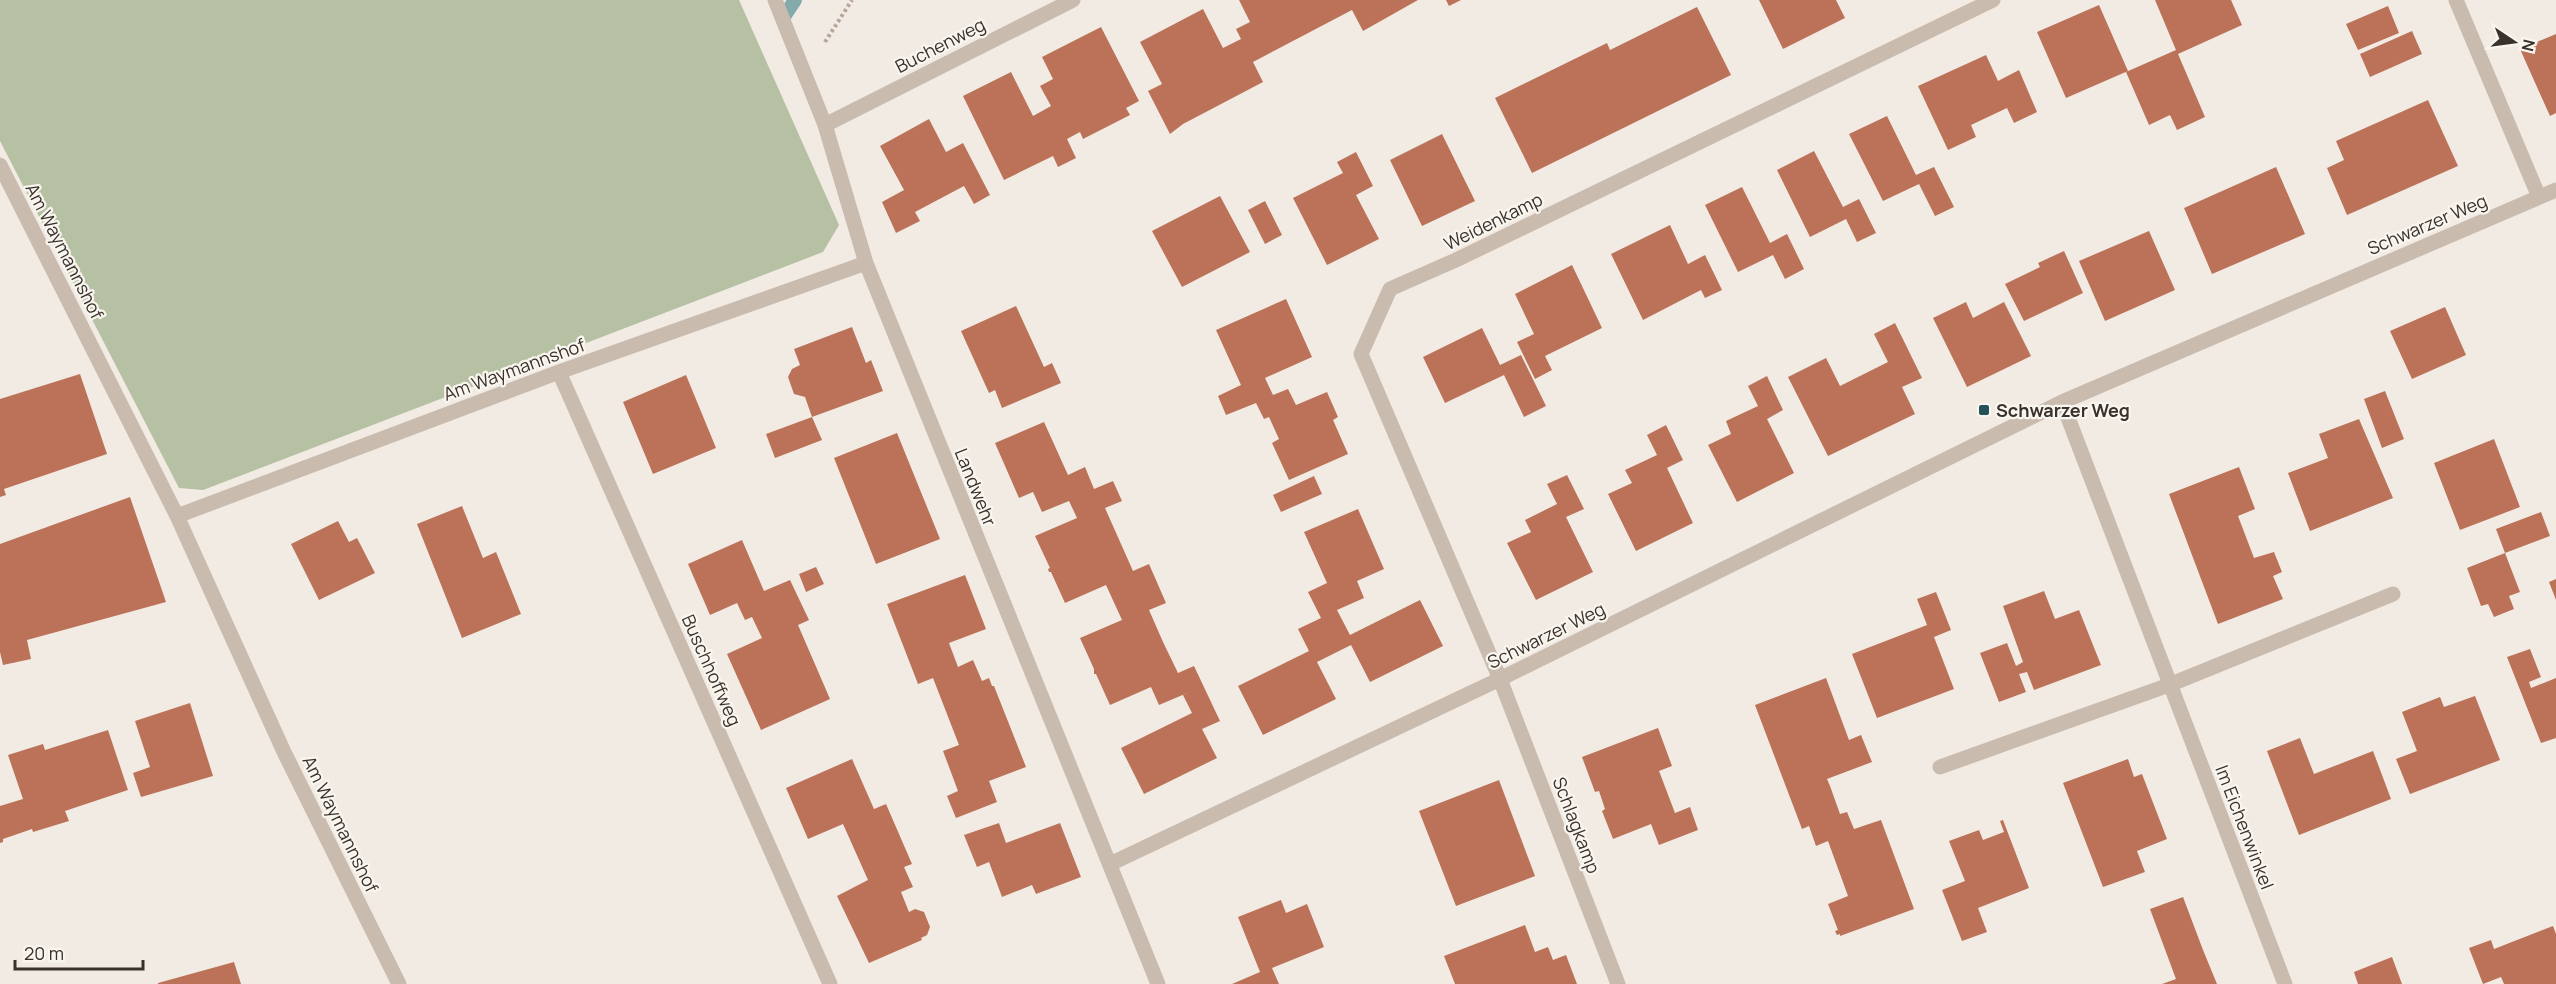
<svg xmlns="http://www.w3.org/2000/svg" width="2556" height="984" viewBox="0 0 2556 984" font-family="Manrope,sans-serif">
<rect width="100%" height="100%" fill="#f2ebe3"/>
<!-- green -->
<path fill="#b6c0a3" d="M0,0H739L839,225L823,252L203,490L179,488L0,141Z"/>
<g fill="none" stroke-linecap="round" stroke-linejoin="round">
<!-- stream -->
<path stroke="#84aaac" stroke-width="14" d="M783,18L795,0"/>
</g>
<!-- building -->
<path fill="#bb7258" d="M1239,0H1418L1363,31L1352,10L1253,62L1263,82L1183,124L1170,134L1148,91L1162,84L1140,42L1203,9L1223,48L1241,39L1236,29L1250,22Z
M1446,0H1461L1449,6Z
M1759,0H1836L1845,18L1783,49Z
M2155,0H2231L2242,25L2178,54L2205,117L2177,130L2170,115L2149,125L2126,72L2176,50Z
M2099,5L2128,71L2066,98L2037,32Z
M2388,6L2399,33L2358,50L2346,24Z
M1697,7L1731,75L1532,173L1495,98L1607,43L1610,50Z
M1101,27L1139,101L1126,108L1130,115L1083,139L1080,132L1067,139L1076,158L1058,167L1053,156L1004,180L963,96L1011,72L1033,116L1051,106L1040,86L1053,79L1042,57Z
M2412,31L2422,54L2370,77L2360,54Z
M2556,34V113L2550,116L2520,49Z
M1986,55L1998,81L2019,70L2037,112L2014,123L2007,108L1971,125L1976,137L1948,150L1918,86Z
M2428,100L2458,166L2347,215L2327,168L2344,160L2336,141Z
M1887,116L1916,175L1934,167L1954,207L1935,216L1919,184L1883,201L1849,134Z
M929,119L946,152L963,143L990,195L974,204L964,186L915,212L920,221L896,233L882,202L904,190L880,146Z
M1442,134L1475,201L1422,226L1390,160Z
M1814,151L1843,207L1859,199L1876,233L1857,242L1846,219L1810,237L1777,170Z
M1356,152L1373,186L1356,195L1379,239L1327,265L1293,198L1343,173L1337,162Z
M2276,167L2305,234L2212,274L2184,208Z
M1742,187L1770,243L1787,234L1804,269L1785,279L1773,255L1738,272L1705,205Z
M1220,196L1250,252L1182,287L1152,231Z
M1265,201L1282,235L1265,244L1248,210Z
M1670,225L1688,264L1705,255L1722,290L1705,298L1701,290L1643,320L1611,254Z
M2149,231L2175,290L2105,321L2079,261Z
M2064,251L2083,293L2024,321L2005,284L2040,267L2038,263Z
M1572,265L1602,328L1545,356L1552,370L1535,379L1517,342L1534,334L1515,294Z
M1286,299L1312,357L1265,378L1273,395L1288,389L1296,405L1327,392L1338,417L1333,420L1348,454L1289,480L1272,443L1279,439L1269,417L1264,419L1256,403L1226,415L1218,396L1241,385L1216,330Z
M1966,302L1973,318L2004,302L2031,356L1967,387L1933,318Z
M1016,306L1044,367L1052,363L1061,383L1002,408L995,390L989,393L961,331Z
M2445,307L2466,355L2412,379L2390,331Z
M1895,323L1922,378L1902,387L1915,414L1828,456L1788,377L1826,358L1840,386L1888,362L1874,334Z
M852,327L866,363L871,360L883,391L812,417L822,440L775,458L766,434L812,417L805,397L794,394L788,377L792,369L800,365L794,349Z
M1482,328L1500,365L1521,355L1546,406L1524,417L1504,375L1445,403L1423,357Z
M80,374L107,454L4,489L6,495L0,497V399Z
M686,375L716,448L653,474L623,402Z
M1767,376L1783,410L1767,419L1794,473L1737,502L1708,445L1731,434L1726,421L1758,406L1748,386Z
M2385,391L2404,439L2382,448L2364,399Z
M2359,419L2393,498L2310,531L2288,473L2328,458L2319,434Z
M1044,422L1068,475L1085,467L1094,489L1113,481L1122,501L1105,508L1133,571L1149,564L1166,603L1149,610L1163,642L1178,673L1194,666L1220,721L1202,729L1217,758L1144,794L1121,748L1192,713L1183,695L1192,691L1159,705L1151,687L1110,705L1096,674H1094V669L1080,638L1122,620L1106,585L1065,603L1051,572H1049L1048,569L1050,568L1035,536L1077,518L1069,501L1042,512L1033,492L1019,498L995,443Z
M1666,425L1683,460L1667,468L1693,523L1636,551L1608,494L1632,483L1625,470L1657,455L1647,435Z
M897,433L940,539L876,564L834,458Z
M2494,439L2520,507L2460,530L2434,463Z
M2239,467L2255,509L2238,516L2254,558L2274,552L2282,572L2273,576L2283,599L2218,624L2169,494Z
M1567,475L1584,509L1566,517L1593,572L1536,600L1507,543L1531,532L1525,520L1557,504L1547,484Z
M1314,476L1322,494L1281,512L1273,495Z
M130,497L166,602L27,640L31,659L3,665L0,652V544Z
M462,506L483,558L496,552L521,614L462,638L417,524Z
M1358,509L1384,569L1357,581L1364,598L1337,610L1350,635L1420,600L1443,646L1370,682L1351,645L1317,662L1336,699L1263,735L1238,686L1309,651L1298,629L1321,618L1308,592L1327,583L1304,532Z
M2541,512L2550,536L2505,553L2520,592L2509,596L2514,609L2494,617L2488,604L2481,606L2467,568L2505,553L2496,529Z
M338,521L349,542L357,538L375,573L319,600L291,544Z
M742,540L764,591L790,580L809,620L798,625L830,699L761,730L727,654L762,638L752,617L745,620L737,603L710,615L688,564Z
M816,567L824,584L806,592L799,574Z
M965,575L986,629L949,643L958,667L973,660L982,681L989,678L992,686H994L1026,767L989,781L997,802L956,818L947,796L958,791L943,751L959,745L933,678L918,684L887,604Z
M2556,579V600L2549,582Z
M2044,591L2055,619L2079,610L2101,665L2034,690L2027,672L2019,674L2026,692L1999,702L1980,653L2007,643L2016,666L2023,662L2003,606Z
M1936,592L1951,630L1934,637L1954,689L1877,718L1852,654L1927,625L1917,599Z
M2530,649L2541,677L2529,682L2531,688L2556,678V738L2541,743L2507,657Z
M1826,678L1849,740L1861,735L1872,762L1827,779L1830,786L1840,814L1847,812L1854,829L1881,820L1914,909L1840,936V934L1837,935L1835,931L1838,930L1828,904L1848,896L1828,841L1816,846L1809,826L1802,829L1755,705Z
M2475,696L2500,760L2410,794L2396,759L2417,751L2402,712L2440,697L2444,707Z
M190,703L213,776L141,797L133,773L150,767L135,721Z
M1658,728L1672,766L1659,771L1675,813L1690,807L1698,830L1659,845L1651,824L1613,839L1602,811L1605,809L1599,791L1595,792L1582,757Z
M108,730L128,790L65,811L69,821L33,832L32,829L3,839V842L0,843V806L23,799L8,755L43,744L45,750Z
M2300,738L2314,774L2373,751L2391,799L2299,835L2267,751Z
M852,759L874,809L886,804L912,864L904,867L913,887L901,892L909,912L915,909L924,912L930,927L927,935L921,938L922,940L869,963L837,896L868,880L843,824L808,839L786,788Z
M2128,759L2134,777L2142,774L2167,839L2137,851L2145,872L2103,887L2063,783Z
M1499,780L1535,876L1456,906L1419,811Z
M2003,820L2029,888L1978,908L1987,932L1962,941L1942,890L1965,881L1949,841L1979,830L1983,840L2004,832L2000,821Z
M999,823L1006,843L1060,823L1081,877L1036,894L1032,885L1002,897L989,862L977,867L964,835Z
M2183,897L2203,950L2217,984H2162L2176,979L2150,909Z
M1281,900L1286,913L1307,904L1324,947L1272,968L1279,984H1232L1260,972L1238,917Z
M1525,925L1535,952L1548,947L1553,960L1566,955L1577,984H1455L1444,956Z
M2553,926L2556,934V984H2504L2501,977L2483,984L2469,948L2491,940L2494,949Z
M2392,957L2402,984H2358L2354,972Z
M234,962L241,984H158V983Z"/>
<g fill="none" stroke-linecap="round" stroke-linejoin="round">
<!-- path -->
<path stroke="#b5a699" stroke-width="4" stroke-dasharray="3 3" stroke-linecap="butt" d="M825,42L852,0"/>
<!-- service -->
<path stroke="#c9bcaf" stroke-width="15" d="M1940,767L2169,685L2393,594"/>
<!-- minor -->
<path stroke="#c9bcaf" stroke-width="15" d="M775,0L825,125L866,263L1158,984
M2456,0L2539,197
M825,125L1073,0
M0,165L177,516L284,752L399,984
M559,372L830,984
M2062,402L2285,984
M177,516L559,372L866,263
M1110,864L1500,679L2062,402L2556,190
M1618,984L1500,679L1361,354L1390,289L1456,260L1993,0"/>
</g>
<!-- markers -->
<rect fill="#255257" stroke="#f9f5ef" stroke-width="2" x="1978" y="404" width="12" height="12" rx="3"/>
<g text-anchor="middle" dominant-baseline="central" stroke-width="4.5" stroke-linejoin="round" paint-order="stroke">
<!-- street labels -->
<g font-size="18" fill="#39312c" stroke="#f9f5ef">
<text transform="translate(940 45) rotate(-27)">Buchenweg</text>
<text transform="translate(1493 221) rotate(-26)">Weidenkamp</text>
<text transform="translate(2427 224) rotate(-23)">Schwarzer Weg</text>
<text transform="translate(65 251) rotate(63)">Am Waymannshof</text>
<text transform="translate(514 369) rotate(-20)">Am Waymannshof</text>
<text transform="translate(976 487) rotate(68)">Landwehr</text>
<text transform="translate(1546 635) rotate(-26)">Schwarzer Weg</text>
<text transform="translate(712 670) rotate(66)">Buschhoffweg</text>
<text transform="translate(341 824) rotate(64)">Am Waymannshof</text>
<text transform="translate(1577 825) rotate(69)">Schlagkamp</text>
<text transform="translate(2245 827) rotate(69)">Im Eichenwinkel</text>
</g>
<!-- poi labels -->
<g font-size="18" font-weight="bold" fill="#39312c" stroke="#f9f5ef" text-anchor="start">
<text x="1996" y="410">Schwarzer Weg</text>
</g>
</g>
<!-- north arrow -->
<g transform="translate(2514 42) rotate(103)" stroke="#f9f5ef" stroke-width="4.5" paint-order="stroke">
<path d="M0-4.5L10 22L0 15L-10 22Z" fill="#39312c"/>
<text y="-9" font-size="16" font-weight="bold" text-anchor="middle" fill="#39312c">N</text>
</g>
<!-- scale -->
<path d="M15 960v9h128v-9" fill="none" stroke="#39312c" stroke-width="3"/>
<text x="24" y="960" font-size="18" fill="#39312c" stroke="#f9f5ef" stroke-width="4.5" paint-order="stroke">20 m</text>
</svg>
